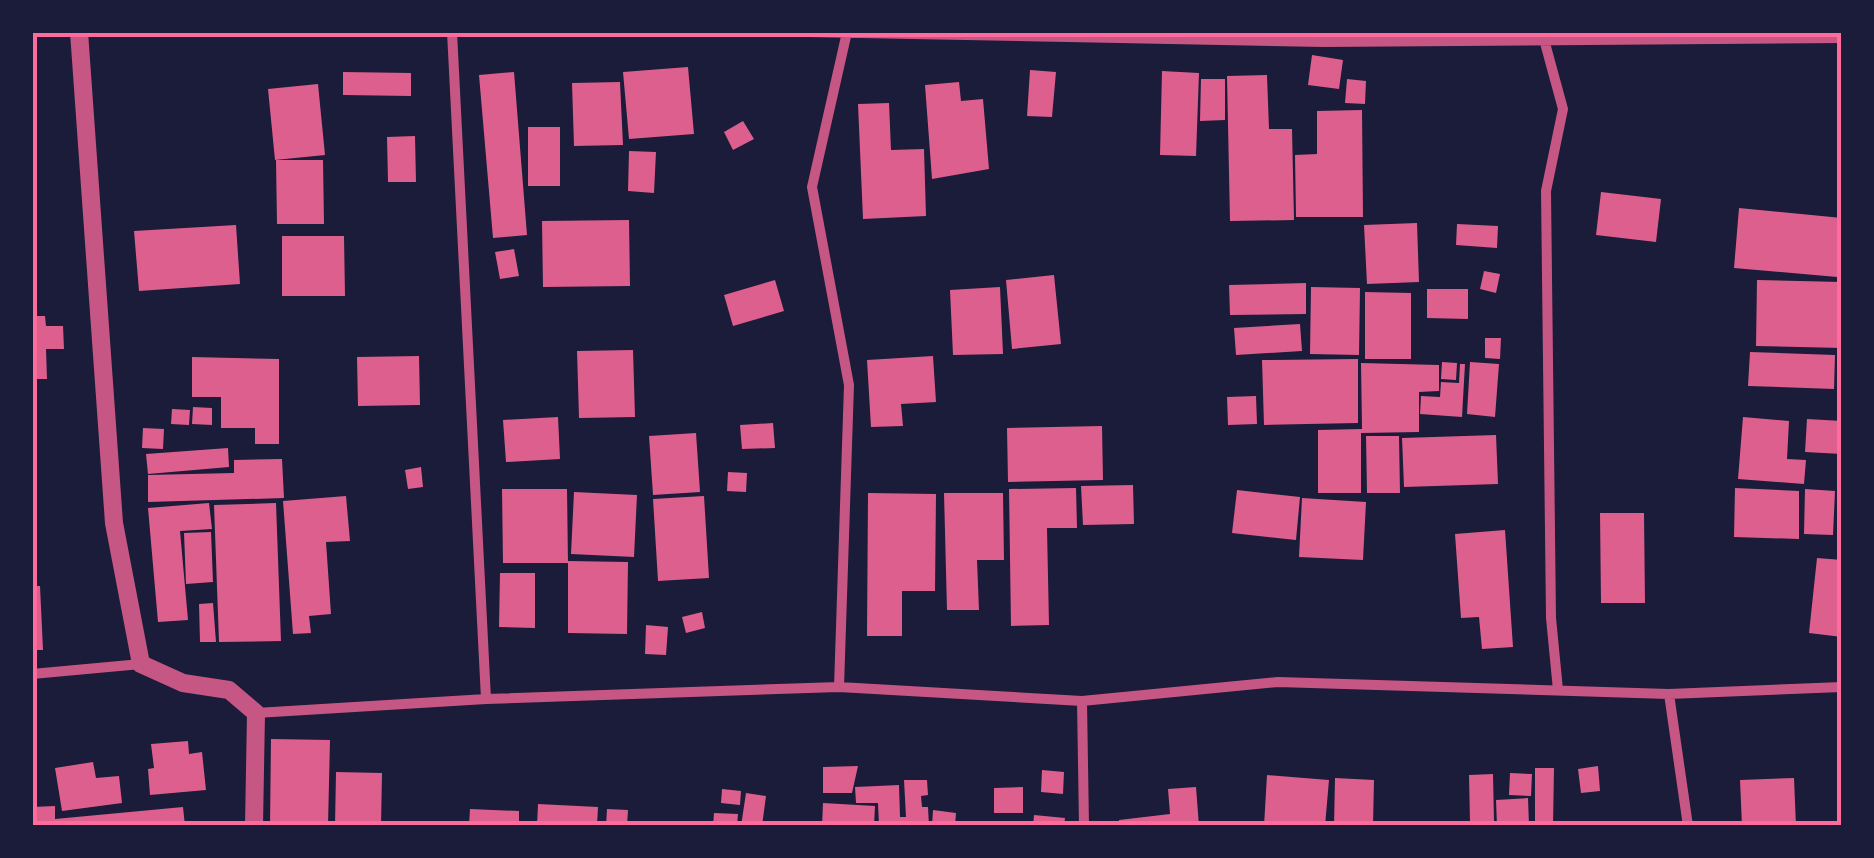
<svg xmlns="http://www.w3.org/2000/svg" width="1874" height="858" viewBox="0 0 1874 858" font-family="'IBM Plex Sans',sans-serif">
<rect width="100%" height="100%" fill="#1b1b3a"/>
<!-- building -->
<path fill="#dd5f8e" d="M1312,55L1343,60L1339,89L1308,85Z
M688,67L694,134L629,139L623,72Z
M1030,70L1056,72L1052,117L1027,116Z
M1162,71L1199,73L1196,156L1160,155Z
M343,72L411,73V96L343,95Z
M514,72L527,235L493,238L479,75Z
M1267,75L1269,129H1292L1294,220L1230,221L1227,76Z
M1201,79H1225V120L1200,121Z
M1347,79L1366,81L1365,104L1345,103Z
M620,82L623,145L574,146L572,83Z
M959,82L961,101L983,99L989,169L932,179L925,85Z
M318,84L325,155L275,160L268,89Z
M889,103L891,150L924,149L926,216L863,219L858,104Z
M1362,110L1363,217H1296L1295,155L1317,154V111Z
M743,121L754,139L733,150L724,132Z
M528,127H560V186H528Z
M415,136L416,182H388L387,137Z
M629,151L656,152L654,193L628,191Z
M276,160H323L324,224H277Z
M1601,192L1661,199L1656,242L1596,235Z
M1739,208L1842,218L1837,277L1734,268Z
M629,220L630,286L543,287L542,221Z
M1417,223L1419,282L1367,284L1364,225Z
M1457,224L1498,226L1497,248L1456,245Z
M236,225L240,284L139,291L134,231Z
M282,236H344L345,296H282Z
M514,249L519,276L500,279L495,252Z
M1484,271L1500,274L1496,293L1480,289Z
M1054,275L1061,344L1012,349L1006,280Z
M775,280L784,311L733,326L724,295Z
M1757,280L1842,282V348L1756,346Z
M1306,283V314L1230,315L1229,285Z
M1000,287L1003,354L953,355L950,290Z
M1311,287L1360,288L1359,355L1310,354Z
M1427,289H1468V319L1427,318Z
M1365,292L1411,293V359H1365Z
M32,316H45L46,326H63L64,349H46L47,379H32Z
M1300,324L1302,351L1236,355L1234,328Z
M1485,338H1501L1500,359L1485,358Z
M633,350L635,417L579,418L577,351Z
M1750,352L1835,355L1834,389L1748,386Z
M419,356L420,405L358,406L357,357Z
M933,356L936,402L901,404L903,426L871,427L867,360Z
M192,357L279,359V444H255V428H221V397H192Z
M1358,359V423L1264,425L1262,360Z
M1442,362L1457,363L1456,380L1441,379Z
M1470,362L1499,364L1495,417L1467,414Z
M1361,363L1439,365V391L1419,392V432L1361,433V493H1318V430L1362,429Z
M1460,364H1465L1462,417L1420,414L1421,396L1440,397L1441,382L1459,383Z
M1256,396L1257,424L1228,425L1227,397Z
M193,407L212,408V425L192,424Z
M172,409L190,410L189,425L171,424Z
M558,417L560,459L506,462L503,420Z
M1743,417L1789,421L1787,459L1806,460L1804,484L1738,479Z
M1807,419L1842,421V454L1805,452Z
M773,423L775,448L742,449L740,425Z
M1102,426L1103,480L1008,482L1007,428Z
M143,428L164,429L163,449L142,448Z
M696,433L700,492L653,495L649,436Z
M1496,435L1498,484L1404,487L1402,438Z
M1366,436H1399L1400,493H1367Z
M228,448L229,467L148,474L146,454Z
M282,459L284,498L148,502V475L234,473V460Z
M421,467L423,487L408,489L405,470Z
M728,472L747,473L746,492L727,491Z
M1133,485L1134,524L1083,525L1081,486Z
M1076,488L1077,528H1047L1049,625L1011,626L1009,489Z
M1735,488L1799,491V539L1734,537Z
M502,489H567L568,563H503Z
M1805,489L1835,491L1833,535L1804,534Z
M1237,490L1300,497L1296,540L1232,533Z
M574,492L637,495L634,557L571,554Z
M868,493L936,494L935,591H902V636H867Z
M944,493H1003L1004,560H977L979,610H947Z
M346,496L350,541L326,542L331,614L309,616L311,633L293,634L283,501Z
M704,496L709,578L658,581L653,499Z
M1302,498L1366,502L1363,560L1299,557Z
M209,503L212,529L180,531L188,620L158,622L148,508Z
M276,503L281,641L219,642L214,505Z
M1600,513H1644L1645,603H1601Z
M1505,530L1513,647L1482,649L1479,617L1461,618L1455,534Z
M211,532L213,582L186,584L184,533Z
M1817,558L1842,560V637L1809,633Z
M568,561L628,562L627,634L568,633Z
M500,573H535V628L499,627Z
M32,586H40L43,650H32Z
M213,603L216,642H200L199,604Z
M702,612L705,628L686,633L682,617Z
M646,625L668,627L666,655L645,654Z
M271,739L330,740L328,826H270Z
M188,741L189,754L202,752L206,790L150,795L148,769L154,768L151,744Z
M93,762L96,778L119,776L122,803L62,811L55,768Z
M858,766L852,793H823V767Z
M1598,766L1600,791L1581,793L1578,769Z
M1535,768H1554L1553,826H1535Z
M1042,770L1064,772L1063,794L1041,792Z
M336,772L382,773L381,826H335Z
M1510,773L1532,774L1531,796L1509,795Z
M1493,774L1494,821L1470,822L1469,775Z
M1267,775L1329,780L1325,826H1264Z
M1335,778L1374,780L1373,826H1334Z
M1794,778L1796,826H1742L1740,780Z
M904,780H927L928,795L921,796L922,807H928L929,826H879L878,803H856L855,787L899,785L900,817H906Z
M1023,787V813H994V788Z
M1196,787L1199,826H1119V820L1170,814L1168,789Z
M722,789L741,791L740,805L721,803Z
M746,793L766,796L762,826H741Z
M1528,798L1529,826H1497L1496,800Z
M823,803L875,806L874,826H822Z
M538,804L598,807L597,826H537Z
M55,806V819L183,807L185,826H32V807Z
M470,809L519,811V826H469Z
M607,809L628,810L627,826H606Z
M933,810L956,813L955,826H932Z
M714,813L738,814L737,826H713Z
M1034,815L1065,818L1064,826H1033Z"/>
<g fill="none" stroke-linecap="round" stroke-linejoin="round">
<!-- minor -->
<path stroke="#c65784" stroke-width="10" d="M452,32L486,699
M807,32L1323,42L1842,38
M1542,32L1563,109L1546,191L1551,618L1558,690
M32,674L141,664
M839,687L849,385L812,187L847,32
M1669,694L1688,826
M1082,701L1084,826
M256,713L486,699L839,687L1082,701L1278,682L1669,694L1842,687"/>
<!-- tertiary -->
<path stroke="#c65784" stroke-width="18" d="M79,32L114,523L141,664L183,683L229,690L256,713L254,826"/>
</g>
<!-- border -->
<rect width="1874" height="858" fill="none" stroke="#1b1b3a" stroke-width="70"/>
<rect x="35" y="35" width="1804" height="788" fill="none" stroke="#ff6b9d" stroke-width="4"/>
</svg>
